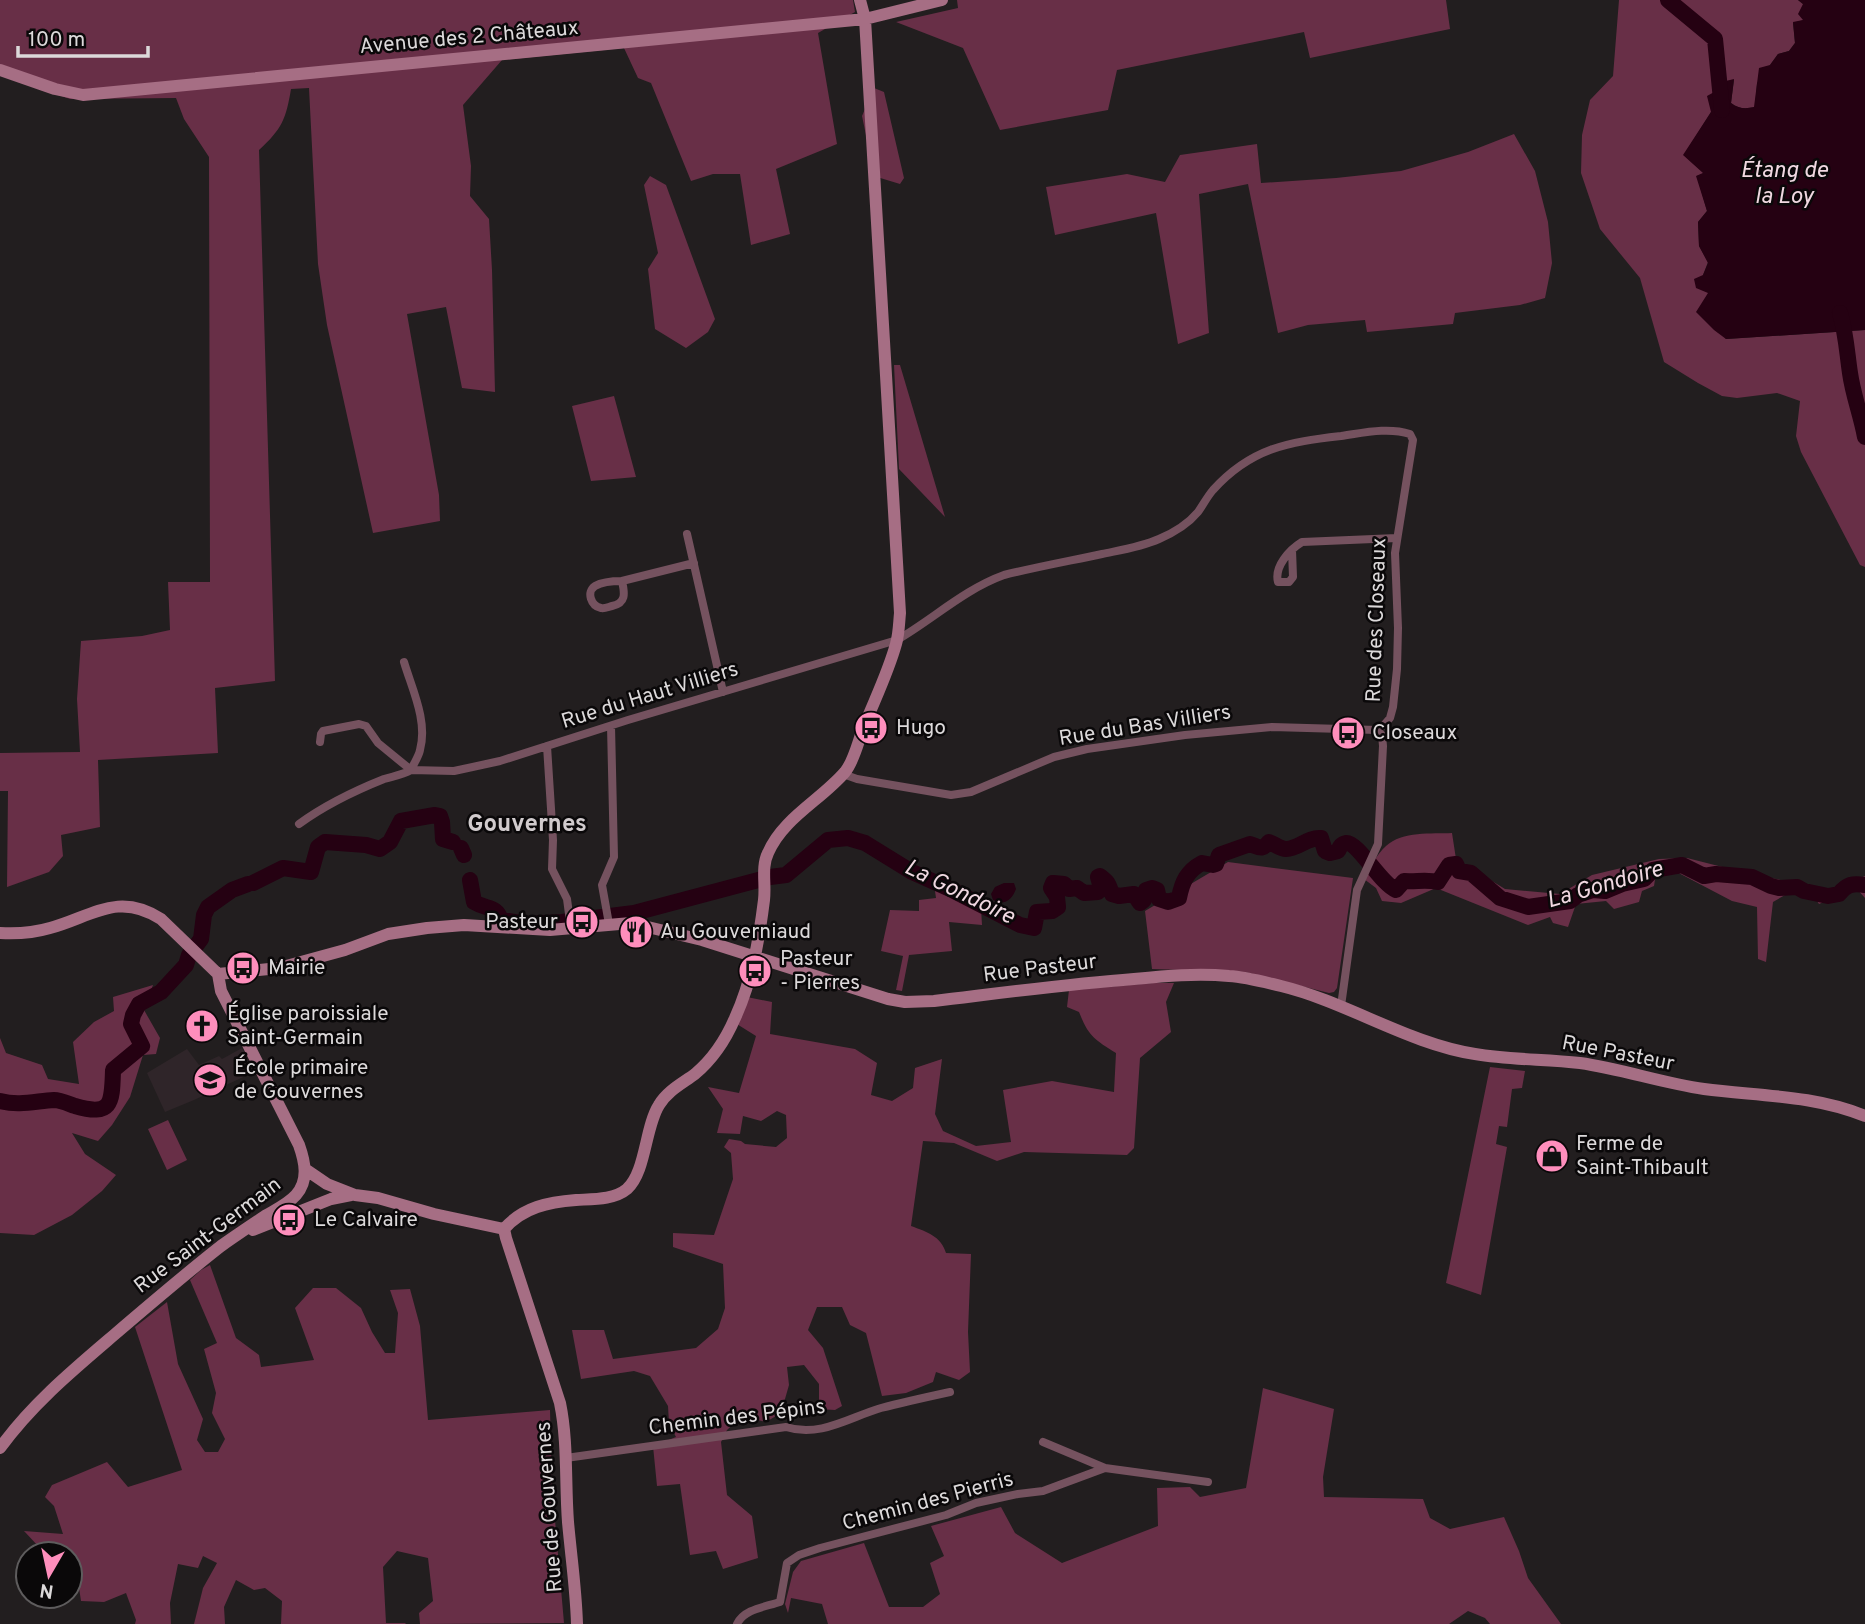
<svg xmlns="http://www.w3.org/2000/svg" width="1865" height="1624" viewBox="0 0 1865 1624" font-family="Overpass,sans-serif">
<rect width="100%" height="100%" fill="#221e1f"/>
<!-- built -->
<path fill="#2f2529" d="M242,1048L254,1072L194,1100L165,1112L147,1073L187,1049L199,1065L219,1056L222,1059Z"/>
<!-- green -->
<path fill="#682f47" d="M0,0H853L855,12L818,33L837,144L776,169L790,234L751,245L740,174H713L691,181L651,83L638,78L624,48L502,60L463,105L471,166L470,196L489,219L492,270L495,392L462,388L446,307L407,314L439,495L440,521L373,533L327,325L318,264L309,88L291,89C286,119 282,129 259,150L275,681L215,688L218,753L98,760L100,827L61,835L63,856L49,872L7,887L8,791H0V753L80,752L77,699L81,641L142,636L170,630L168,582H210L209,157L184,119L176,98L70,99L0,75Z
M957,0H1446L1450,29L1310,58L1304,32L1117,70L1108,110L1000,130L963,48L896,22L958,8Z
M1619,0H1798L1803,4L1804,20L1793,23L1795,43L1789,51L1778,54L1757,83L1755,107C1745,109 1739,109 1731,103L1734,80L1727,81L1725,86L1715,93L1711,112L1684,155L1704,173L1697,176L1707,211L1698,222L1699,246L1708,262L1703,275L1709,292L1703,304L1726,339L1865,330V567L1860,565L1801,452L1796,436L1800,401L1777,393L1737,398L1722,396L1698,383L1664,362L1640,278L1600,229L1581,173L1582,135L1590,100L1613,76Z
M874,88L884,92L904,178L900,184L877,177L871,159L862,116Z
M1514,134L1535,171L1548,222L1552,263L1545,298L1520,305L1455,313L1453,324L1367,332L1365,320L1308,325L1278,333L1248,184L1199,194L1209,333L1178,344L1156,213L1055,235L1046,187L1127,174L1165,182L1180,155L1257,144L1261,183L1336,178L1401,171L1468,152Z
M650,176L666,185L715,319L708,332L686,348L655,329L648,269L658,253L644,185Z
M894,365H900L945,517L899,469Z
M614,396L636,477L591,481L572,406Z
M1452,833L1456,859L1505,889L1560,894L1592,875L1659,859L1687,858L1750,874L1832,890L1865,876V898L1855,887H1847L1840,895L1819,904L1815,898L1792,891L1773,902L1766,962L1758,959L1757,907L1732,901L1673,870L1656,873L1654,886L1642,891L1639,902L1614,909L1606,901L1576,904L1568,927L1553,923L1550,917L1528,925L1436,888L1401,903L1382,901L1376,888L1364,879C1370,868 1376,855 1386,846C1402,831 1432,834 1452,833Z
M1228,862L1353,878L1337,988L1334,992L1329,993L1245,972L1152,969L1145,911Z
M934,884L972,902L981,908L982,925L949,922L952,951L909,955L902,991L896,990L903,956L881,951L890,910L919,911V900L936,898Z
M1153,983H1174L1166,1002L1171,1032L1140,1058L1134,1148L1127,1155L1024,1152L997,1161L954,1143L923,1141L911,1226C927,1232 941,1236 946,1253L971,1254L968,1332L970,1372L959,1380L936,1372L933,1382L906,1393L882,1396L866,1333L850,1325L842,1307H817L808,1330L823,1348L842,1406L835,1410L819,1409V1384L804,1365L787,1367L789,1385L781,1413L766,1422L742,1416L727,1430L721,1442L727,1495L752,1516L758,1558L723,1569L716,1551L690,1555L680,1484L657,1486L653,1446L676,1437L669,1423L668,1406L650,1376L634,1371L581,1379L572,1330H604L613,1359L696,1348L718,1329L725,1308L723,1264L673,1247V1233L714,1235L733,1179L731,1153L724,1147L729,1139L741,1141L745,1144L776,1147L787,1138L786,1115L777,1111L761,1121L743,1116L740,1134L717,1133L723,1109L708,1087L739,1093L756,1036L732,1021L742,996L772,1002L770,1034L855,1049L877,1063L871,1095L892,1101L913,1088L915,1068L942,1059L935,1114L943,1131L976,1146L1011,1142L1003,1090L1052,1081L1114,1092L1116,1053C1094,1039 1089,1037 1079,1012L1067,1007L1069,990Z
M153,985L144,1010L160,1038L156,1054L143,1055L130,1097L112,1125L98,1141L72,1133L85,1154L116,1175L102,1191L72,1215L34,1235L0,1233V1038L6,1053L42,1065L48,1079L79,1084L73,1042L94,1022L114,1011L113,997Z
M1490,1067L1525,1071L1522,1088L1512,1089L1507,1127L1499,1126L1496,1144L1507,1147L1481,1295L1446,1283Z
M168,1120L187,1160L167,1170L148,1129Z
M210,1265L236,1338L259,1355L261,1367L314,1360L295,1308L313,1288H336L361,1308L372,1332L385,1353H395L398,1313L390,1290L410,1289L420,1326L428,1420L550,1410L552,1486L564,1623L420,1624L419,1613L433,1601L428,1558L397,1551L383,1567L386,1623H405L406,1624H281L282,1601L265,1588L254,1590L236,1580L224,1607L225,1624H194L203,1588L217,1563L203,1556L198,1568L178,1564L170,1603L171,1624H135L136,1620L126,1593L104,1602L81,1601L78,1581H70V1554H38L39,1547L24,1531L63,1534L54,1506L45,1497L52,1485L107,1462L128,1487L182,1470L135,1327L167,1302L178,1364L203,1419L197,1440L205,1452H218L225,1439L212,1413L216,1393L204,1349L217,1343L190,1280L201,1270Z
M1263,1388L1334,1409L1323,1477L1324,1497L1423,1499L1430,1518L1450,1529L1504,1517L1519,1551L1528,1578L1561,1624H1490L1485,1618L1468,1611L1449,1624H828L822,1604L791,1598L788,1613L785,1604L793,1572L801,1561L864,1543L889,1607H923L940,1594L930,1563L944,1556L931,1526L1001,1507L1015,1533L1062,1563L1158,1526L1157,1488L1190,1487L1200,1497L1246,1488Z"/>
<!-- water -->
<path fill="#250112" d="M1798,0H1865V330L1726,339L1714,330L1696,312L1708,293L1696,288L1694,279L1703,275L1708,263L1699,246L1698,222L1707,211L1696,176L1703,173L1683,155L1711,112L1707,96L1725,86L1726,81L1734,79L1731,103C1739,109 1746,109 1754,107L1759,68L1770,65L1778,54L1789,51L1795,43L1793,22L1803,20L1798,14L1803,4Z
M1004,883H1014L1016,889C1012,900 1004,906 993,900L991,894L995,887Z"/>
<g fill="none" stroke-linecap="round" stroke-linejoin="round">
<!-- river -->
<path stroke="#250112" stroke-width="16" d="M1668,0L1715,39L1722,110
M1840,313C1846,333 1847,353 1850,373C1853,395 1861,415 1865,437
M461,848L464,855
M470,880L474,902C487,910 496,905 501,920
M253,883L283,868L311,872L318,847L325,842L366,845L380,849L390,842L401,821L435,815L440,816L442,822L443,839L453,842
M508,921L527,924L562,922L634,913L770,877L786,875L828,840L848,838L865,843L912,872L950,889L1020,925L1034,928L1037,912L1052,911L1058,907L1057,897L1051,888L1053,883L1064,884L1069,889L1077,888L1084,893L1098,892L1101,888L1098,877L1100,876C1109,883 1108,883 1112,894L1119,896L1134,894L1140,903L1144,900L1146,890L1152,888L1157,890L1159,899L1168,902L1179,898C1182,882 1187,871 1202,863L1213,865L1216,864L1219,855L1250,844C1259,847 1262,851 1269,842C1275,844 1280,849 1286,849C1299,849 1307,837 1321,838L1325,851L1330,853L1338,851C1340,847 1341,844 1346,843C1358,842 1381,884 1396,890L1404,881C1416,882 1426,879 1438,882L1449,865L1456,864L1459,871L1471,873L1500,898L1528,907L1570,901L1578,895L1593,890L1605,891L1622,884L1644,879L1653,870L1682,865L1704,876L1716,874L1752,877L1771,886L1779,888L1797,887L1804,891L1828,896L1839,894C1847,884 1853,883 1865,885
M0,1101C19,1106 36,1101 54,1100C61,1100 69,1104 75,1106C113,1117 112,1102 113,1070L142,1046L131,1024L133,1015L139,1004L161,992L186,965L189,955L201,939L204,915L208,907L232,890L248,884"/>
<!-- street -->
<path stroke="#75525f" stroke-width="8" d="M687,534L723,692
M1292,550L1293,577L1289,582H1278C1274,567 1289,550 1302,542L1397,538
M622,581C614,581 602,582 595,586C586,592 591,606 601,608C604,609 608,607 612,606C626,603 625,594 622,581L694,563
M404,662C412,689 428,721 420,750C419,756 414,763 411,770
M320,742L321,734L323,731L359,724L366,726L378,743L411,770L454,771L500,761L628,720L897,640C933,619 965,589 1004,575C1036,567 1069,561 1102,554C1121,550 1141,547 1159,539C1173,533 1188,524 1198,512C1203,505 1207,497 1213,490C1251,448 1288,442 1341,436C1363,433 1388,427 1410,434L1413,440L1395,553L1398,628L1397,669L1393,707L1390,718L1384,725L1377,730
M547,746L553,840L552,869L567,899L571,929
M843,774L857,779L951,795L971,792L1054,757L1087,749L1185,735L1272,727L1377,730
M299,824C325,805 354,791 384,779C394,776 402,775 411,770
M609,924L602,885L614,857L611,726
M1341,1006L1357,890L1378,844L1383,746L1382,735L1377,730
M1043,1442L1105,1468
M566,1458L786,1427C820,1438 850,1417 881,1408C904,1402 927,1397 950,1392
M737,1624C744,1609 765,1607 780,1602L787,1563L799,1555L820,1548L946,1515L976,1503L1018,1494L1043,1491L1105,1468L1208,1482"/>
<!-- secondary -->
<path stroke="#a66e84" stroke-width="12" d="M0,70L55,89L83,95L865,19L942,0
M0,933C17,934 33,933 50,928C91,917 118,891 161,919L218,974
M218,974L279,968L345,950L388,934L427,928L464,925L550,930L631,923L702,940L888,999L905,1002L934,1001C1001,993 1067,984 1134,979C1165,976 1197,973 1229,976C1246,977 1264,982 1281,986C1347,1002 1409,1044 1475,1054C1510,1060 1545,1059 1580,1063C1622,1069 1662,1083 1704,1089C1759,1096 1814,1095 1865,1116
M305,1169L327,1184L355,1195L378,1198L434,1214L504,1229
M504,1229C523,1207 549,1202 576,1200C592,1199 614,1200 627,1189C646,1172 645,1127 659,1105C667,1091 683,1083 695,1074C713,1059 726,1039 735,1018C752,981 759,940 764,900C766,884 761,867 768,853C783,818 821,800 845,772C854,761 858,742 863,729C874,701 888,673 896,644C899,634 899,623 900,613L865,19L860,0
M504,1229L506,1238L560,1403C568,1442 565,1482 568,1522C571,1556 576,1589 577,1624
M253,1230L331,1199L351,1195
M0,1448C32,1404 73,1370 114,1335C149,1305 184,1275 221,1246C235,1236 250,1226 265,1216C275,1210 288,1204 296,1195C309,1180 305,1162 299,1145L221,991L218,974"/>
</g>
<!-- icons -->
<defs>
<symbol id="bus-disc" viewBox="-11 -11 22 22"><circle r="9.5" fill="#fe8ebc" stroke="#0a0809"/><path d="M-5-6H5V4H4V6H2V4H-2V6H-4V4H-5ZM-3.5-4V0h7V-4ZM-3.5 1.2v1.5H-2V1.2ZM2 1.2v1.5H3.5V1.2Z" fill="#111"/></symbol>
<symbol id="restaurant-disc" viewBox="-11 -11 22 22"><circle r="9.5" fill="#fe8ebc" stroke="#0a0809"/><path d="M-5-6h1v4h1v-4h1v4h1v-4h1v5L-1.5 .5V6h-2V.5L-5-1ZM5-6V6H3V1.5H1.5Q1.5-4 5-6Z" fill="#111"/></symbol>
<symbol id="church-disc" viewBox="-11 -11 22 22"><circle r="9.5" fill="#fe8ebc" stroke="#0a0809"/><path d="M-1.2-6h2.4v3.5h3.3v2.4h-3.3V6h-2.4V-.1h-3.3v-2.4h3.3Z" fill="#111"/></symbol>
<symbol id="school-disc" viewBox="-11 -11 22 22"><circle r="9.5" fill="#fe8ebc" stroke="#0a0809"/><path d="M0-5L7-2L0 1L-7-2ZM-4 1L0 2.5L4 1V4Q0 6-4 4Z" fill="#111"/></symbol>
<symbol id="shop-disc" viewBox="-11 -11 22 22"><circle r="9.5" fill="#fe8ebc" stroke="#0a0809"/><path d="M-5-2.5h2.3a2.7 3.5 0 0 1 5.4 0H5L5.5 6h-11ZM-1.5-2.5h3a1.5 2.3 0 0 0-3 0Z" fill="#111"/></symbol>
</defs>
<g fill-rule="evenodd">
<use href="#bus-disc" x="852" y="709" width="38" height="38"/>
<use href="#bus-disc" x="1329" y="714" width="38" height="38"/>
<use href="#bus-disc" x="563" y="903" width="38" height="38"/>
<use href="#restaurant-disc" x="617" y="913" width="38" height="38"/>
<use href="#bus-disc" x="224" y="949" width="38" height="38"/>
<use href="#bus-disc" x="736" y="952" width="38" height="38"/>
<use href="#church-disc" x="183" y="1007" width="38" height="38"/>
<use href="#school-disc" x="191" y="1061" width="38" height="38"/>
<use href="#shop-disc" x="1533" y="1137" width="38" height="38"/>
<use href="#bus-disc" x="270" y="1201" width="38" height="38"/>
</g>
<g text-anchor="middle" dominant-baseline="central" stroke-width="5" stroke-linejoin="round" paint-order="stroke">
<!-- street labels -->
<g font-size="21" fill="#dcd9da" stroke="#0a0809">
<text transform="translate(469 38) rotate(-5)">Avenue des 2 Châteaux</text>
<text transform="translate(1377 620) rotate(-88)">Rue des Closeaux</text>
<text transform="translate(650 696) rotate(-17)">Rue du Haut Villiers</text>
<text transform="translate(1145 726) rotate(-9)">Rue du Bas Villiers</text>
<text transform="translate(1040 969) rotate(-7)">Rue Pasteur</text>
<text transform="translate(1618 1054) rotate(11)">Rue Pasteur</text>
<text transform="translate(208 1236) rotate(-37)">Rue Saint-Germain</text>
<text transform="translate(737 1418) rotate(-7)">Chemin des Pépins</text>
<text transform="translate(928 1502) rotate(-15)">Chemin des Pierris</text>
<text transform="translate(550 1507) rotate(-94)">Rue de Gouvernes</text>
</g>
<!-- poi labels -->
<g font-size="21" fill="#dcd9da" stroke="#0a0809" text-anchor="start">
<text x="896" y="728">Hugo</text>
<text x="1372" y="733">Closeaux</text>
<text x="558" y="922" text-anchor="end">Pasteur</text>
<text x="660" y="932">Au Gouverniaud</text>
<text x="780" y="959">Pasteur<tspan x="780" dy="24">- Pierres</tspan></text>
<text x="268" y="968">Mairie</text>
<text x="227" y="1014">Église paroissiale<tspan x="227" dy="24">Saint-Germain</tspan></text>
<text x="234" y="1068">École primaire<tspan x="234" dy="24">de Gouvernes</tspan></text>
<text x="1576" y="1144">Ferme de<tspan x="1576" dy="24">Saint-Thibault</tspan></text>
<text x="314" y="1220">Le Calvaire</text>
</g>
<!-- water labels -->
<g font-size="23" font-style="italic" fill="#f0d8e1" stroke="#0a0809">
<text x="1784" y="171">Étang de<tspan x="1784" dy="26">la Loy</tspan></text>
<text transform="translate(1605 886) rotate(-16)">La Gondoire</text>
<text transform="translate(959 893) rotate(26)">La Gondoire</text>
</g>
<!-- quarter labels -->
<g font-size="24" font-weight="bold" fill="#d1cbcd" stroke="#0a0809">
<text x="527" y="825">Gouvernes</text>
</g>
</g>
<!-- north arrow -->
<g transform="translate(49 1575) rotate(189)"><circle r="33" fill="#0a0809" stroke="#5e5c5d" stroke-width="2"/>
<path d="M0-5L12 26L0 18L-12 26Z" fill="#fe8ebc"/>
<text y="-10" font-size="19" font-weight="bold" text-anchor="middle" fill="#dcd9da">N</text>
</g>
<!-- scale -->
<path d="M18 46v10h130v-10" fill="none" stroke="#dcd9da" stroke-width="3.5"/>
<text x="28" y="46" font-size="21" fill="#dcd9da" stroke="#0a0809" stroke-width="5" paint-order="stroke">100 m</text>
</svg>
